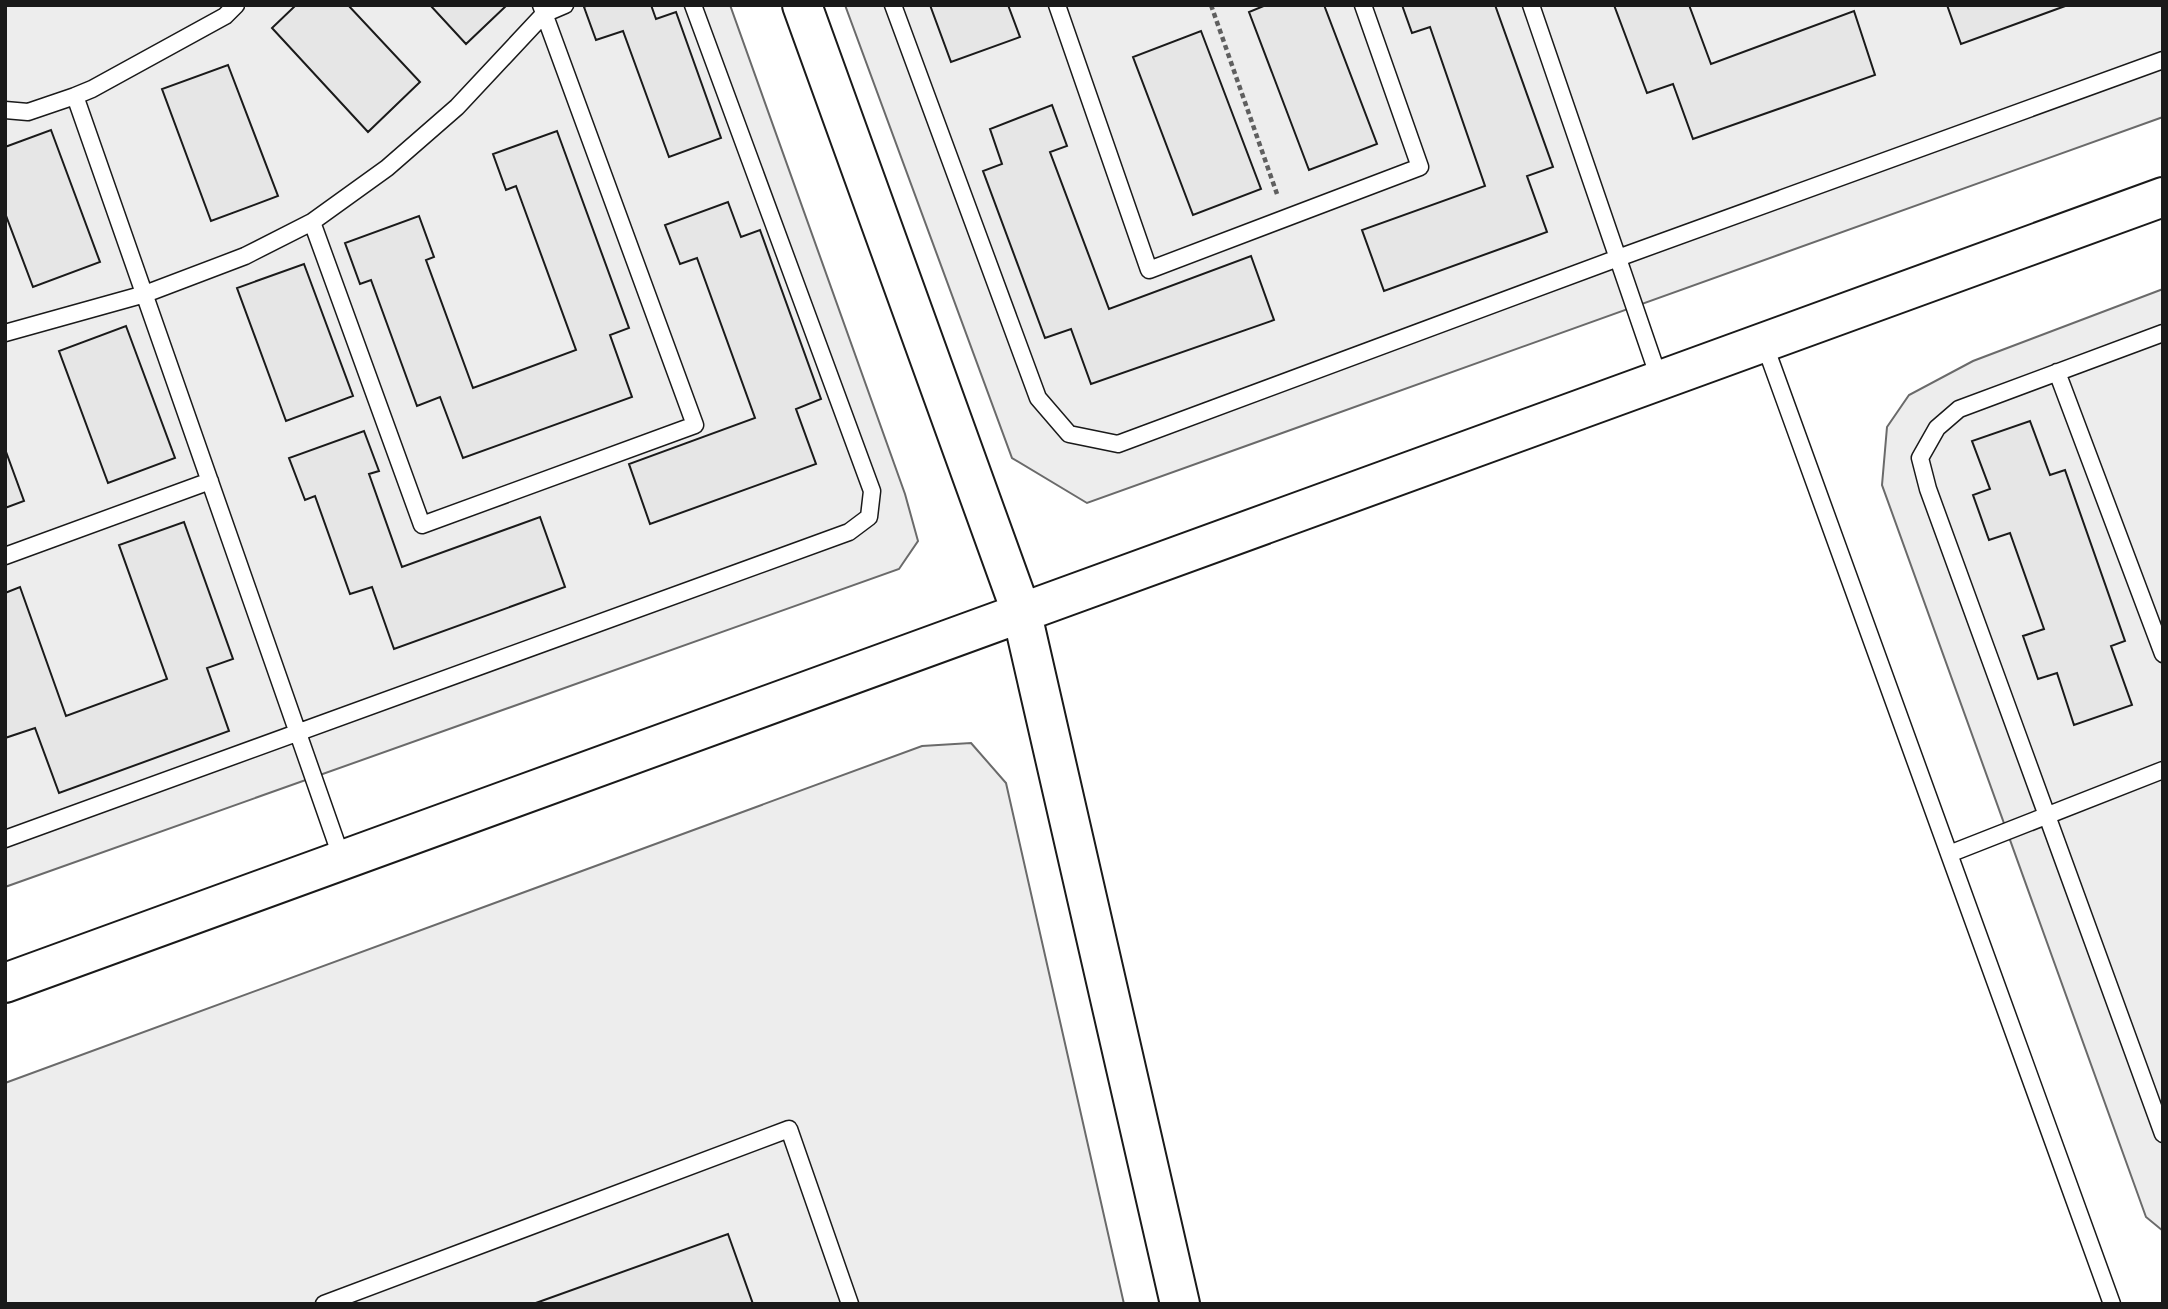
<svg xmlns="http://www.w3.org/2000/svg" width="2168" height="1309" viewBox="0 0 2168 1309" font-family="Arial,sans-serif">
<rect width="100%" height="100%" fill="#fff"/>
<!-- built -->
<path fill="#ededed" stroke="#6a6a6a" stroke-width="2" d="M5,5H730L905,494L918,541L899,569L5,887Z
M845,5H2163V117L1087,503L1012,458Z
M2163,289V1231L2146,1217L1882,485L1887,427L1909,395L1973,361Z
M971,743L1006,783L1124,1304H5V1083L922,746Z"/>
<!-- building -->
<path fill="#e6e6e6" stroke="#1a1a1a" stroke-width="2" d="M296,5H348L420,82L368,132L272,28Z
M430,5H507L466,44Z
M588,5H651L656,19L676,12L721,138L669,157L623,31L596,40L584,7Z
M930,5H1008L1020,37L951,62Z
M1266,5H1324L1377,144L1309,170L1249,12Z
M1402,5H1495L1553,167L1527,176L1547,232L1384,291L1362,230L1485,186L1430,27L1412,33Z
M1614,5H1689L1711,64L1854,11L1875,75L1693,139L1673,84L1647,93Z
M1947,5H2068L1961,44Z
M1201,31L1261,189L1193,215L1133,57Z
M228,65L278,196L211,221L162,89Z
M1052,105L1067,146L1050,152L1109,309L1251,256L1274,320L1091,384L1071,329L1045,338L983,171L1002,164L990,129Z
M51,130L100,262L33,287L5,213V147Z
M557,131L629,328L610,335L632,397L463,458L440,397L417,406L371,280L360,284L345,243L419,216L434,257L426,260L473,388L576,350L516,186L506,190L493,154Z
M728,202L741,237L760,230L821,399L796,409L816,464L650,524L629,464L755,418L697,258L680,264L665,225Z
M304,264L353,396L286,421L237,288Z
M126,326L175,458L108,483L59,351Z
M2030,421L2050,475L2065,470L2125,641L2111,646L2132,705L2074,725L2057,673L2038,679L2023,636L2044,629L2010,533L1989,540L1973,495L1990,489L1972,441Z
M364,431L379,471L369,474L402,567L540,517L565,587L394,649L372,587L350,594L315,496L305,500L289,458Z
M5,449L24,501L5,508Z
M184,522L233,659L207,668L229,731L59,793L35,728L5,738V593L20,587L66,716L167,679L119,545Z
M728,1234L753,1304H533Z"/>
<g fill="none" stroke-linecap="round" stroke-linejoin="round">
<defs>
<path id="service" d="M893,5L1038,398L1069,434L1118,444L1618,258L2163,60
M1057,5L1149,270L1420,167L1363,5
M1531,5L1660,381
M75,96L92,89L225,16L236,5
M5,110L28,112L75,96L342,859
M312,222L422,525L695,425L541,5
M5,333L145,294L245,256L312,222L387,168L457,107L544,14L565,5
M2163,333L1959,409L1937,428L1920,458L1928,489L2163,1134
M1764,343L2112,1304
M2057,372L2163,654
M5,556L210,481
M5,839L849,532L869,517L872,491L693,5
M1949,854L2163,770
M324,1304L789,1129L850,1304"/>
<path id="tertiary" d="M802,5L1022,614L1180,1304
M5,983L2163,197"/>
</defs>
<!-- service casing -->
<use href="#service" stroke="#1a1a1a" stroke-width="19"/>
<!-- tertiary casing -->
<use href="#tertiary" stroke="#1a1a1a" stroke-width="42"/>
<!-- path -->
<path stroke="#5f5f5f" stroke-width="4.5" stroke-dasharray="5 3.5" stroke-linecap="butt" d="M1211,5L1277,194"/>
<!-- service -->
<use href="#service" stroke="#fff" stroke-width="16"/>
<!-- tertiary -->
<use href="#tertiary" stroke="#fff" stroke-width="38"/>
</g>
<!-- border -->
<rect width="2168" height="1309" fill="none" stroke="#1a1a1a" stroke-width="14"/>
</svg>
